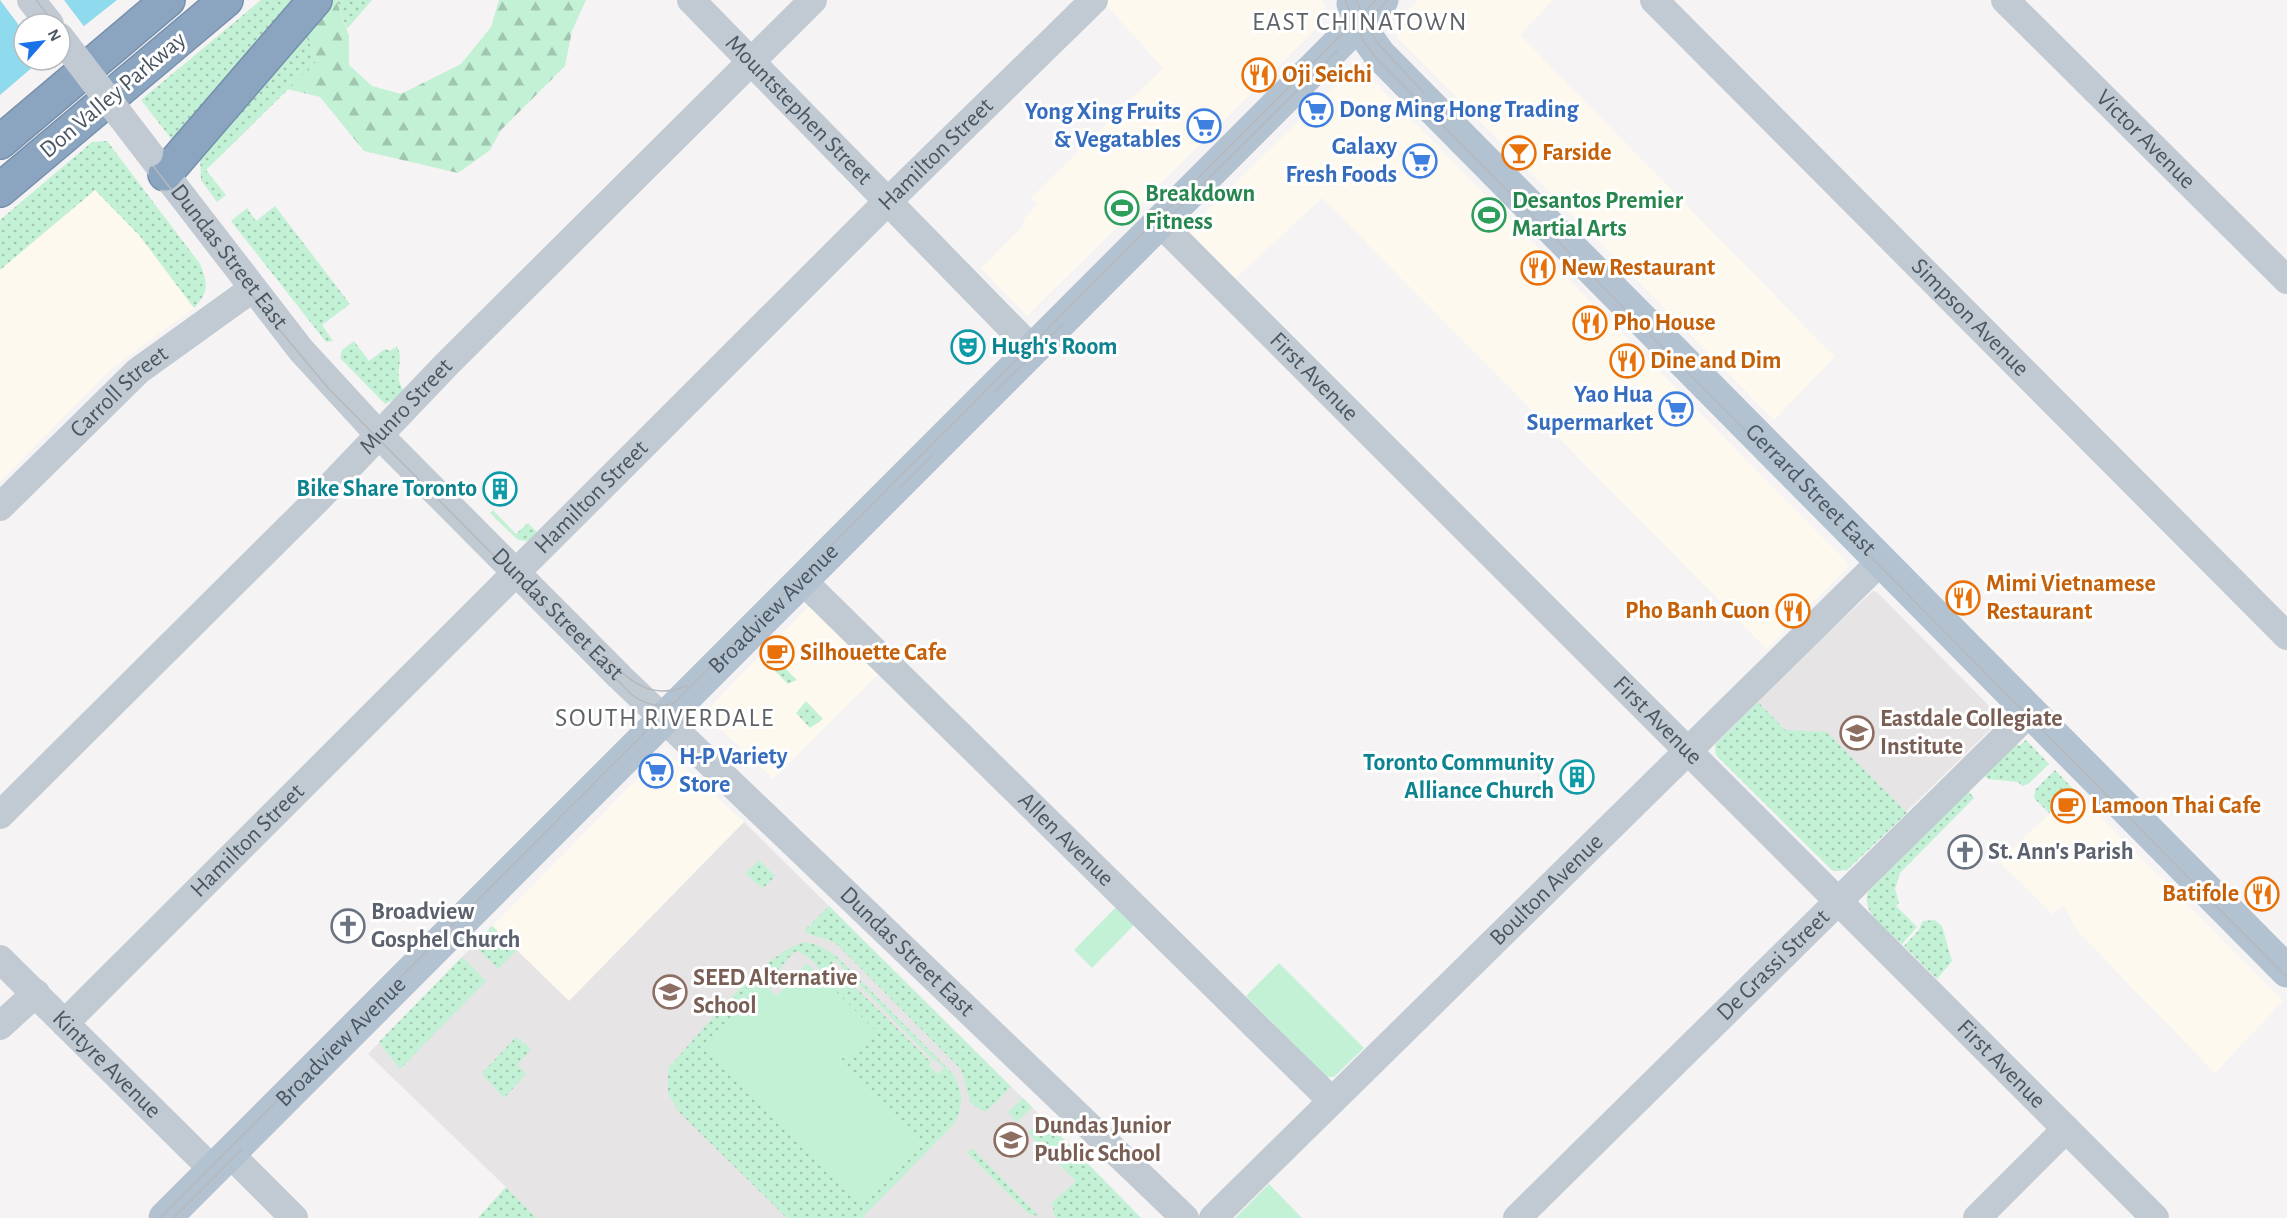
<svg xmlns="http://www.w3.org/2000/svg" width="2287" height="1218" viewBox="0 0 2287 1218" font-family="'Alegreya Sans',sans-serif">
<defs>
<pattern id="grass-dots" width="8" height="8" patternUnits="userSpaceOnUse" patternTransform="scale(1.5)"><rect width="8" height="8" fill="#c3f1d5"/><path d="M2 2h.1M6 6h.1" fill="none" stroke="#a0c6b0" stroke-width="1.8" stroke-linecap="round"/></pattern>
<pattern id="forest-firs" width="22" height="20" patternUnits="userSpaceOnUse" patternTransform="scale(1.5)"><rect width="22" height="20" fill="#c3f1d5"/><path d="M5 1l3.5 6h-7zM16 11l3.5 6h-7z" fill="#a0c6b0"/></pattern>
</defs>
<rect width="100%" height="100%" fill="#f5f3f3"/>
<!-- commercial -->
<path fill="#fdf9ef" d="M1109,0H1321L1326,8L1315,30L1027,316L981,268L1023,226L1024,219L1037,205L1031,198L1163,68L1105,4Z
M1418,0H1553L1520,35L1835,357L1774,420L1396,36L1394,28L1397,21Z
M1354,67H1360L1847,562L1848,567L1767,649L1322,198L1235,279L1187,230Z
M91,185L139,235L194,308L111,369L0,482V262Z
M810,605L882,671L773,779L704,713Z
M660,756H668L677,761L744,822L569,1001L492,926Z
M2074,790L2283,1001L2215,1073L2078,932L2063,905L2052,914L1999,862Z"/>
<!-- education -->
<path fill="#e6e4e5" d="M1873,591L1877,592L1998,715L1999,721L1847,870L1833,871L1716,755L1715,745L1807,652Z
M744,822L1032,1107L1141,1218H478L506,1187L368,1054L492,926L569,1001Z"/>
<!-- grass -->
<path fill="url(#grass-dots)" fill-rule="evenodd" d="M261,0H302L173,141L141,100Z
M336,0H372L347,29Z
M304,32L318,60L206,170L226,195L217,202L201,180L200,158Z
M107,141L200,264C208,284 209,292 194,308L139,235L95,190L0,270V220L92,142Z
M275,206L350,304L322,325L333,341L326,342L231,221L247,208L256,221Z
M354,341L369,361L385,349L390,351L397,346C405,361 392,376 404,390L396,399L385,404L340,358L342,350Z
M493,510L516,534L528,523L537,532L528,541L518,540L490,513Z
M768,651L797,680L788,684L766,662L764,655Z
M806,701L823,719L810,728L796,713Z
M1758,702L1785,730L1827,732L1907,813L1847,870L1833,871L1716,755L1715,745Z
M2026,740L2049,764L2028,784L2022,786L2018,782L1988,779L1984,775L2016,744L2019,746Z
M2055,770L2074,790L2049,813L2034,798L2035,790Z
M1968,791L1974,798L1900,873L1895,889L1899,903L1896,906L1917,927L1902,944C1888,930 1861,914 1868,892Z
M759,860L775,876L763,888L745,874Z
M829,906L1011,1087L986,1112L971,1104L961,1069L837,944C827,937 811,937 804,931Z
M1935,920L1942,926L1952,961L1937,979L1904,946L1918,931L1923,921Z
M492,926L517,950L498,969L474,945Z
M805,942L820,946L837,957L952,1073C964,1092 964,1108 952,1126L862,1218H787L679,1112L668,1093V1068C700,1034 762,953 805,942ZM796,951C815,957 828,979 833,996L762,1003C776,981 774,970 796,951ZM835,960L933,1060L935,1059L944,1068L938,1074L929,1065L931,1062L841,973L839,975L830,966Z
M462,957L486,981L400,1069L379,1042Z
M516,1037L530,1048L529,1052L517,1064L526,1074L504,1098L483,1075L484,1071Z
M1023,1098L1032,1107L1017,1122L1008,1112Z
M1043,1118L1141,1218H1055L1052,1203L1076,1181L1028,1133Z
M972,1148L1039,1216L1029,1214L967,1153Z
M506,1187L536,1218H478Z"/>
<!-- forest -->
<path fill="url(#forest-firs)" d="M332,0H336L349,36V65L372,86L401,94L461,64L491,27L499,0H586L572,31L565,66L501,130L490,150L458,173L364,151L320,97L287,89L318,60L304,32Z"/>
<!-- park -->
<path fill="#c3f1d5" d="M1118,905L1136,923L1092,968L1074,950Z
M807,963L875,1030L860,1048L840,1060L923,1143L861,1205L702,1046L764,984L777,996Z
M1279,963L1364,1048L1334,1077H1327L1246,996Z
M1269,1184L1302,1218H1235Z"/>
<!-- water -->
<path fill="#90daee" d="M0,0H117L60,45V24H24V60H41L0,95Z"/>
<!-- pier -->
<path fill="#f5f3f3" d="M0,0H64L86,29L62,47L60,24H24V32Z"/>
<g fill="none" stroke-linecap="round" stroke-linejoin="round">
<defs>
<path id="highway" d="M0,142L168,0
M165,174L315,0
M0,190L226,0"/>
</defs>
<!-- highway casing -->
<use href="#highway" stroke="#7690ad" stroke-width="36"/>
<!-- minor -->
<g stroke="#c1cad2" stroke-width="28">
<path d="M31,0L50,24"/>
<path id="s1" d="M691,0L1032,349"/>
<path id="s2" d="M1654,0L2287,636"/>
<path id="s3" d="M2005,0L2287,280"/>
<path id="s4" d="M152,157L301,350L380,436L620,677L1185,1218"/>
<path id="s5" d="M1159,222L2155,1218"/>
<path id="s6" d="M0,507L138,371L252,289"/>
<path id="s7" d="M802,580L1332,1101"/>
<path id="s8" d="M0,815L318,499L446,365L813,0"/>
<path id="s9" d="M0,959L213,1170"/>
<path id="s10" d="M65,1023L874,215L1094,0"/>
<path d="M0,1026L36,993"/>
<path d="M230,1154L294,1218"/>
<path id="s11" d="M1213,1218L1881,561"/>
<path id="s12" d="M1517,1218L2031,711"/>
<path d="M1977,1218L2066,1129"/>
</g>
<!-- major -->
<g stroke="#b3c2d1" stroke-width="33">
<path id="s13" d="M1353,4L1367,37L1379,54L2287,971"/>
<path id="s14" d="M165,1218L1382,0"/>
</g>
<!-- highway -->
<use href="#highway" stroke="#8ba5c1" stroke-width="33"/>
<!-- tram -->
<path stroke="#b5b8bd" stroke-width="1.5" d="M36,0L55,24
M1345,0L1363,40L1375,57L2287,977
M1356,0L1376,41L1424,93
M1371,17L1388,0
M60,31L74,50
M60,44L268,316L329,389L632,695C644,704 659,708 674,703
M1167,220L1337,51
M995,392L1063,324
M900,488L932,456
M607,658C632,683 651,700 687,686
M160,1218L1376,0
M173,1218L242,1149"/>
<!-- minor-bridge -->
<path stroke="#c1cad2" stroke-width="28" d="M60,37L149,153"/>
</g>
<!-- icons -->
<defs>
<symbol id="restaurant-ring" viewBox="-11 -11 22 22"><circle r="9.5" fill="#fff" stroke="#e8710a" stroke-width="1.5"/><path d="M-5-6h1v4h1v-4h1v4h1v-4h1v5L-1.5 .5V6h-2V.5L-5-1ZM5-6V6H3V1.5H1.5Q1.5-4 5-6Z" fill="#e8710a"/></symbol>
<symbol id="supermarket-ring" viewBox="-11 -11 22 22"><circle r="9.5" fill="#fff" stroke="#3f7fe0" stroke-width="1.5"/><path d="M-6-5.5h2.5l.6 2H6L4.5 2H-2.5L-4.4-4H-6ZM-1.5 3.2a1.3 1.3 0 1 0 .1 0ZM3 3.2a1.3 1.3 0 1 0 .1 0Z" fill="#3f7fe0"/></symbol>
<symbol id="bar-ring" viewBox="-11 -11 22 22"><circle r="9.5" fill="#fff" stroke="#e8710a" stroke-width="1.5"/><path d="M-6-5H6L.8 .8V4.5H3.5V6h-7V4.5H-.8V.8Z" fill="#e8710a"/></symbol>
<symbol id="stadium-ring" viewBox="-11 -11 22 22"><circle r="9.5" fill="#fff" stroke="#2e9e5b" stroke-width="1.5"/><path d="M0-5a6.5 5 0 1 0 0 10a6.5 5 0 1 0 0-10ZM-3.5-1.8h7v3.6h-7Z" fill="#2e9e5b"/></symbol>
<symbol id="theatre-ring" viewBox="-11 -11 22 22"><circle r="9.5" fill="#fff" stroke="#0f9aa8" stroke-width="1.5"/><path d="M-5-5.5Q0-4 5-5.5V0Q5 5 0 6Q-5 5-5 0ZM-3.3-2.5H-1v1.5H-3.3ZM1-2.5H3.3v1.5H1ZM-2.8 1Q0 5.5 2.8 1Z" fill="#0f9aa8"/></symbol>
<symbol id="building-ring" viewBox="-11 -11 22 22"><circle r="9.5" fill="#fff" stroke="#0f9aa8" stroke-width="1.5"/><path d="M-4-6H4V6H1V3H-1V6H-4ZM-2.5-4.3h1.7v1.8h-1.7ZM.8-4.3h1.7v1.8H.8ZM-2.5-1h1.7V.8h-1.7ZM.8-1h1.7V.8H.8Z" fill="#0f9aa8"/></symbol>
<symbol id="cafe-ring" viewBox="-11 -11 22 22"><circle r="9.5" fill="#fff" stroke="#e8710a" stroke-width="1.5"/><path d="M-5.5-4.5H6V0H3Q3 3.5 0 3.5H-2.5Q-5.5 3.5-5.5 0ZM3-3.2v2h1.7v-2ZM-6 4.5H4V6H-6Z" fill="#e8710a"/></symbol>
<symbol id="school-ring" viewBox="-11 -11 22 22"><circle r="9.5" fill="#fff" stroke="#8d6e63" stroke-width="1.5"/><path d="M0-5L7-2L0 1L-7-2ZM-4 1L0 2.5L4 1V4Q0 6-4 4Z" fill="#8d6e63"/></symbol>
<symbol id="church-ring" viewBox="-11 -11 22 22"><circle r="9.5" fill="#fff" stroke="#6b7280" stroke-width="1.5"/><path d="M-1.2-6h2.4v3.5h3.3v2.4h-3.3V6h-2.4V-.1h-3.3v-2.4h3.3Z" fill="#6b7280"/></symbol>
</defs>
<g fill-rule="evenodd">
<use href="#restaurant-ring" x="1240" y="56" width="38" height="38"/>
<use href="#supermarket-ring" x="1297" y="91" width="38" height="38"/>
<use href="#supermarket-ring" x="1185" y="107" width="38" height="38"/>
<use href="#bar-ring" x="1500" y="134" width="38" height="38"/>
<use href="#supermarket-ring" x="1401" y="142" width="38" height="38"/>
<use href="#stadium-ring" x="1103" y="189" width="38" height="38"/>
<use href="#stadium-ring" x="1470" y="196" width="38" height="38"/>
<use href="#restaurant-ring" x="1519" y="249" width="38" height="38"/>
<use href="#restaurant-ring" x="1571" y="304" width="38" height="38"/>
<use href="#theatre-ring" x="949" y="328" width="38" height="38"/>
<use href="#restaurant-ring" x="1608" y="342" width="38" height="38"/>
<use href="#supermarket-ring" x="1657" y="390" width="38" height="38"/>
<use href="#building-ring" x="481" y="470" width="38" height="38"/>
<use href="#restaurant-ring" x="1944" y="579" width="38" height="38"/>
<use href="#restaurant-ring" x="1774" y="592" width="38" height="38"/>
<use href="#cafe-ring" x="758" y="634" width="38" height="38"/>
<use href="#school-ring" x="1838" y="714" width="38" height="38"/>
<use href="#supermarket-ring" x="637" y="752" width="38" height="38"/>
<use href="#building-ring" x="1558" y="758" width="38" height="38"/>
<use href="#cafe-ring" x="2049" y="787" width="38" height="38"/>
<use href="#church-ring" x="1946" y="833" width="38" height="38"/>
<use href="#restaurant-ring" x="2243" y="875" width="38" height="38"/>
<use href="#church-ring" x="329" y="907" width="38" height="38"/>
<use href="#school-ring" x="651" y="973" width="38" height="38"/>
<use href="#school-ring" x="992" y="1121" width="38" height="38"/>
</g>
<g text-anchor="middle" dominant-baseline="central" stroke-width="6" stroke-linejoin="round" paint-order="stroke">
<!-- food labels -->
<g font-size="24" font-weight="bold" fill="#c56008" stroke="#fff" text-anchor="start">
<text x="1282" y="75">Oji Seichi</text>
<text x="1542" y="153">Farside</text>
<text x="1561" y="268">New Restaurant</text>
<text x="1613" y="323">Pho House</text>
<text x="1650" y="361">Dine and Dim</text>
<text x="1986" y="584">Mimi Vietnamese<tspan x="1986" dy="28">Restaurant</tspan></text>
<text x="1770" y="611" text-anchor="end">Pho Banh Cuon</text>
<text x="800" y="653">Silhouette Cafe</text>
<text x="2091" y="806">Lamoon Thai Cafe</text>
<text x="2239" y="894" text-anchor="end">Batifole</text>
</g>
<!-- street labels -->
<g font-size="24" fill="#4a5661" stroke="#fff">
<text transform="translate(113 95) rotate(-40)">Don Valley Parkway</text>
<text stroke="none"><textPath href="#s1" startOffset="154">Mountstephen Street</textPath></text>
<text stroke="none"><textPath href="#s3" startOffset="198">Victor Avenue</textPath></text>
<text stroke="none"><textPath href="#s10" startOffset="1230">Hamilton Street</textPath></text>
<text stroke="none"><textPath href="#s4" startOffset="126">Dundas Street East</textPath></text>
<text stroke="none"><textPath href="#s2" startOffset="448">Simpson Avenue</textPath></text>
<text stroke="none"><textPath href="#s5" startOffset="219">First Avenue</textPath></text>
<text stroke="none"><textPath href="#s6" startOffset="166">Carroll Street</textPath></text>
<text stroke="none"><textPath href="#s8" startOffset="576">Munro Street</textPath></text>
<text stroke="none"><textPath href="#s13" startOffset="670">Gerrard Street East</textPath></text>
<text stroke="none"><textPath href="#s10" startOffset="744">Hamilton Street</textPath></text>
<text stroke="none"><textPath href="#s14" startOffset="861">Broadview Avenue</textPath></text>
<text stroke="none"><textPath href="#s4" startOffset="612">Dundas Street East</textPath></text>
<text stroke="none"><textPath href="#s5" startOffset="705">First Avenue</textPath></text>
<text stroke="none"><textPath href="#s7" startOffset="370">Allen Avenue</textPath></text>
<text stroke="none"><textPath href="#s10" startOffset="258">Hamilton Street</textPath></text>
<text stroke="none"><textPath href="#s11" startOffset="468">Boulton Avenue</textPath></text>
<text stroke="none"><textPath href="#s4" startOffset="1098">Dundas Street East</textPath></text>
<text stroke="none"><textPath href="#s12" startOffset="360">De Grassi Street</textPath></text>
<text stroke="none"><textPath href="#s14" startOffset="249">Broadview Avenue</textPath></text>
<text stroke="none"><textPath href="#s9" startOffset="150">Kintyre Avenue</textPath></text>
<text stroke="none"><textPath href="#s5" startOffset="1191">First Avenue</textPath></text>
</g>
<!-- shop labels -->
<g font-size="24" font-weight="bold" fill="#366cbe" stroke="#fff" text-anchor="end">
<text x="1339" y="110" text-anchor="start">Dong Ming Hong Trading</text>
<text x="1181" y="112">Yong Xing Fruits<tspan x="1181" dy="28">&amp; Vegatables</tspan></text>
<text x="1397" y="147">Galaxy<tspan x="1397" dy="28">Fresh Foods</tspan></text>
<text x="1653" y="395">Yao Hua<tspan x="1653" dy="28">Supermarket</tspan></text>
<text x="679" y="757" text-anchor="start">H-P Variety<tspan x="679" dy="28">Store</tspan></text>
</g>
<!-- leisure labels -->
<g font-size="24" font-weight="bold" fill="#27864d" stroke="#fff" text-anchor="start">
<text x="1145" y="194">Breakdown<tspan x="1145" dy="28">Fitness</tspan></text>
<text x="1512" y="201">Desantos Premier<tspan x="1512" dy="28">Martial Arts</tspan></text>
</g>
<!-- culture labels -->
<g font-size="24" font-weight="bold" fill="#0d838f" stroke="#fff" text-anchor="end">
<text x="991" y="347" text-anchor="start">Hugh's Room</text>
<text x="477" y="489">Bike Share Toronto</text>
<text x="1554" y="763">Toronto Community<tspan x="1554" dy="28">Alliance Church</tspan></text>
</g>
<!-- education labels -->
<g font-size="24" font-weight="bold" fill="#785e54" stroke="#fff" text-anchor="start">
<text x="1880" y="719">Eastdale Collegiate<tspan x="1880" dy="28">Institute</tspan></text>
<text x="693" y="978">SEED Alternative<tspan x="693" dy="28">School</tspan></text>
<text x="1034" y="1126">Dundas Junior<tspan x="1034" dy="28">Public School</tspan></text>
</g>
<!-- worship labels -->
<g font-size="24" font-weight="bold" fill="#5b616d" stroke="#fff" text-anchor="start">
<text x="1988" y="852">St. Ann's Parish</text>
<text x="371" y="912">Broadview<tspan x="371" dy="28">Gosphel Church</tspan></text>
</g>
<!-- neighbourhood labels -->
<g font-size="26" letter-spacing="1.5" fill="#5f6368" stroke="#fff">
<text x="1360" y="22">EAST CHINATOWN</text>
<text x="665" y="718">SOUTH RIVERDALE</text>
</g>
</g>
<!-- north arrow -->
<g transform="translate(42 42) rotate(62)"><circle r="28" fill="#ffffff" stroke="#b7bbc0" stroke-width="1.5"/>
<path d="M0-4.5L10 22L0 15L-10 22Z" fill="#1a73e8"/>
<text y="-9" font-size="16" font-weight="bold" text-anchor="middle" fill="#4a5661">N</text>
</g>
</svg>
